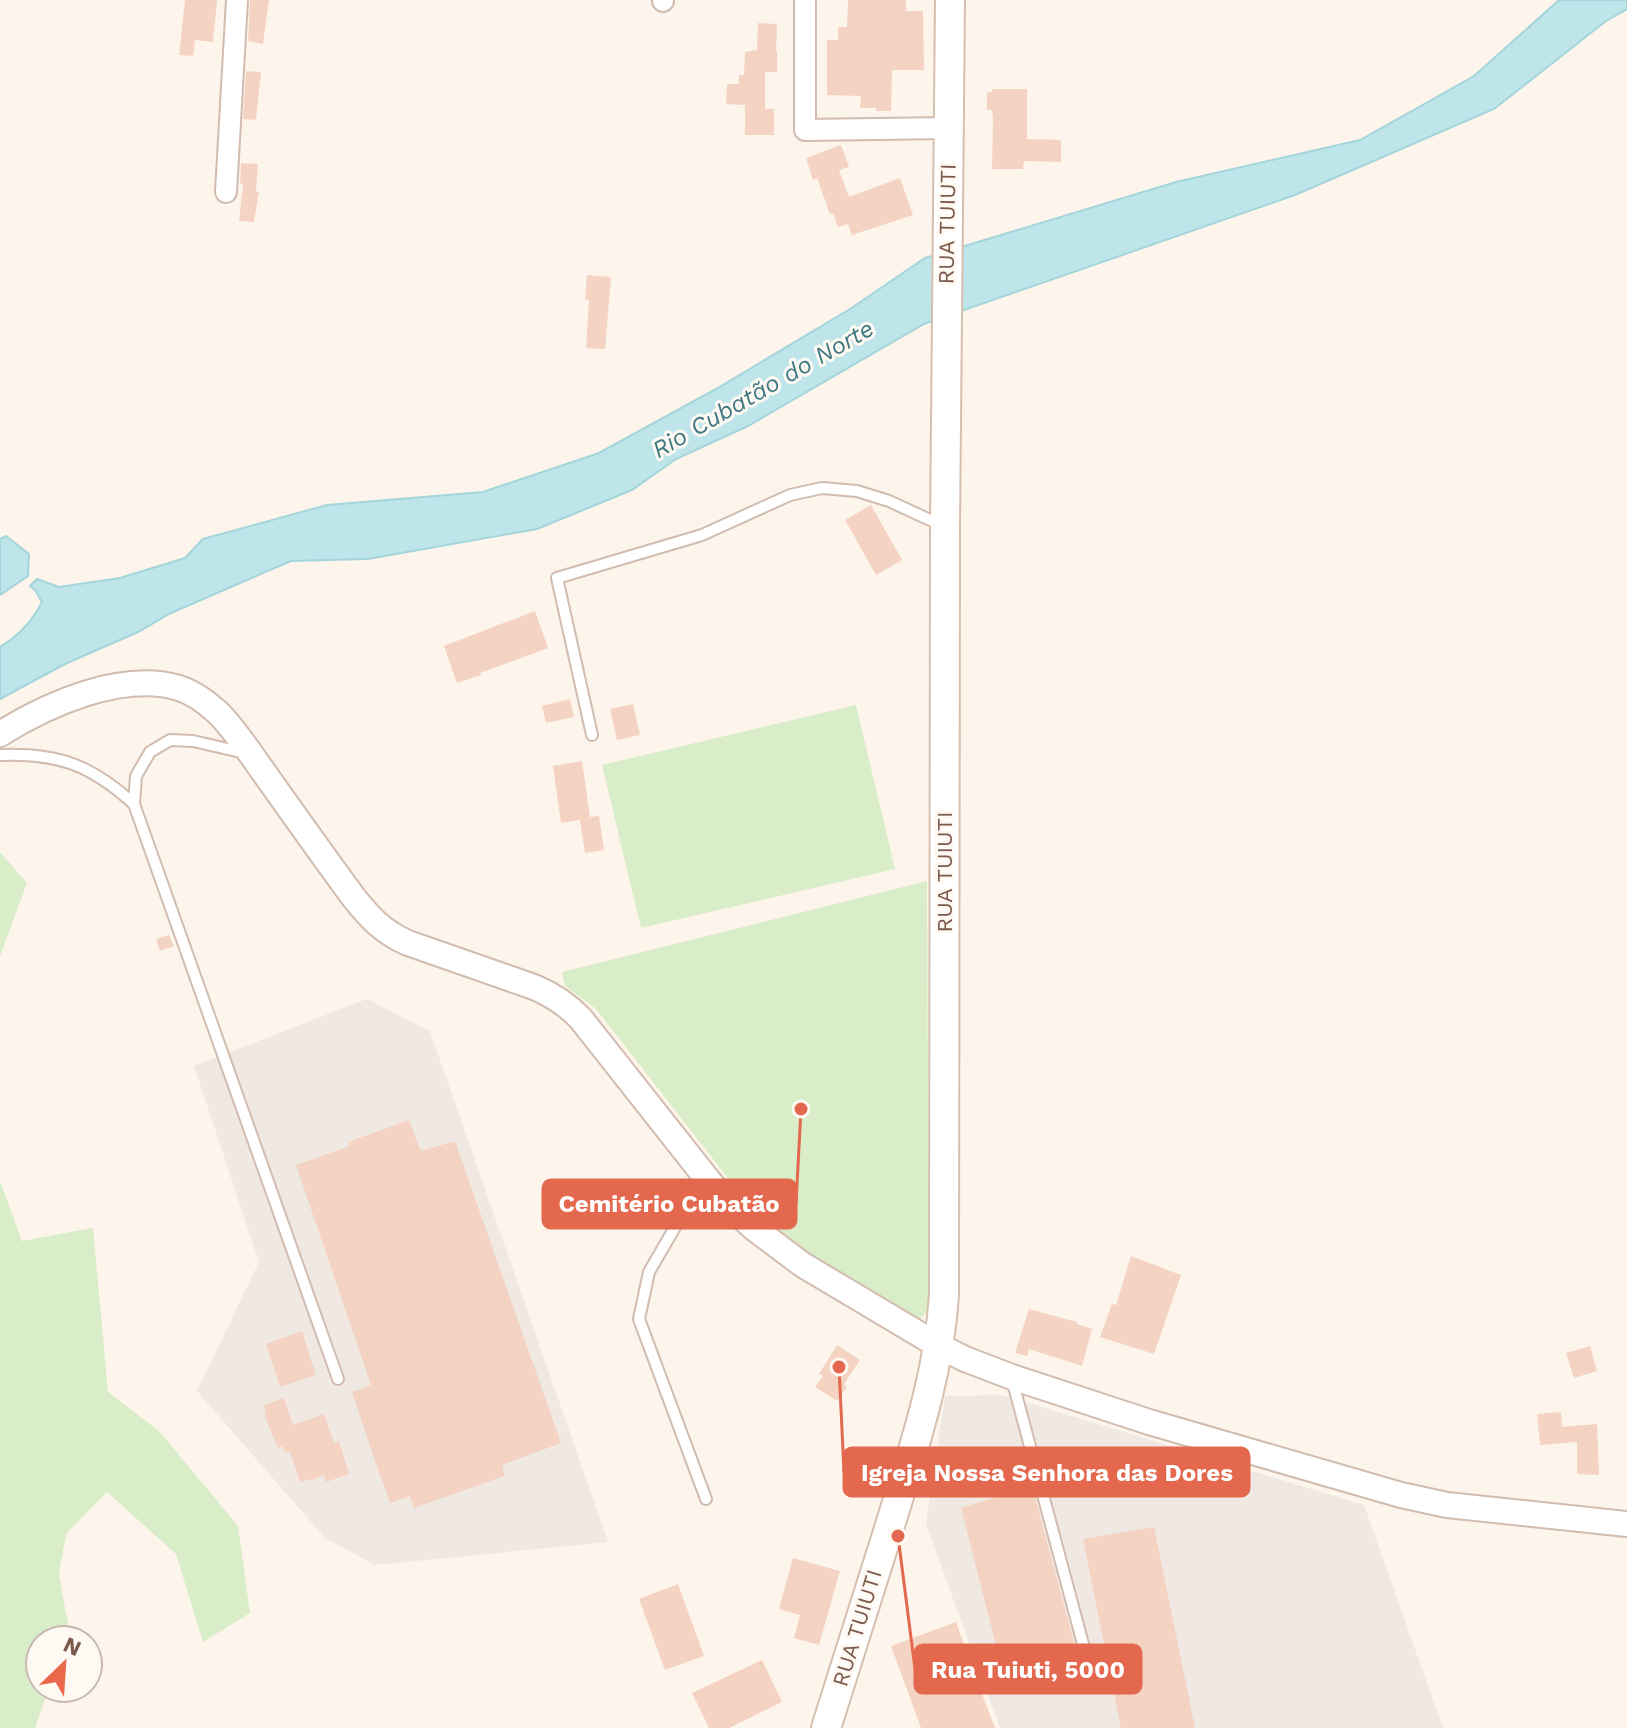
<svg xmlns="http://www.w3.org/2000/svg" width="1627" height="1728" viewBox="0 0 1627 1728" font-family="'Work Sans',sans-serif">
<rect width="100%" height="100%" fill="#fdf5eb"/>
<!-- industrial -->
<path fill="#efe8e3" d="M367,999L430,1031L608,1542L375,1565L325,1538L197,1391L259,1262L194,1066Z
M1002,1395L1364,1505L1443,1728H1000L926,1524L945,1396Z"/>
<!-- green -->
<path fill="#d9edc8" d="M856,705L895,869L641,928L602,765Z
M0,852L27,883L0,956Z
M927,881L929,1310L920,1319L906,1322L808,1259L752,1209L596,1009L565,986L562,972Z
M0,1181L22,1241L93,1228L108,1392L159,1431L238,1526L250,1613L203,1642L176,1554L107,1492L66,1534L59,1574L70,1636L68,1640H40V1688H49L35,1728H0Z"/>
<!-- water -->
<path fill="#bee5e9" stroke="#a4d5db" stroke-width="2" d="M1559,0H1627V9L1606,21L1494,109L1295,195L924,324L748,426L676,459L632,490L537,529L368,559L291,561L171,613L138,632L65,664L0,699V647C18,636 33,620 42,602L35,590L30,586L37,579L59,587L120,578L185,558L203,539L327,505L483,492L599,453L716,389L850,309L925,258L1176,182L1360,140L1474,76Z
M6,536L29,554L28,576L0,595V539Z"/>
<!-- building -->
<path fill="#f4d3c2" d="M185,0H217L213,42L195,40L193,56L179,55Z
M250,0H269L263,44L248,41Z
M848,0H906V11H923L924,70H892L891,111H876V108H860L861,96L827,95V40H838V27H847Z
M758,23L777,24L776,51H777V72H765V109H774V135H745V105L726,104L727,84H739V75H744L745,52L757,50Z
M246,71L261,72L256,120L243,119Z
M992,89H1027V139L1061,140V162L1024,161L1023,169H992L993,120L992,110H987V92H992Z
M841,145L849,167L839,170L849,197L900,178L913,215L852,235L848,224L838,227L833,213L830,214L817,178L813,180L806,158Z
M241,163L258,164L256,192H259L254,222L239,221L243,184H240Z
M587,275L611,277L605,349L586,348L589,300H585Z
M871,505L902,560L876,575L845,520Z
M535,611L548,648L480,673L481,675L457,683L444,646Z
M570,699L574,717L546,723L542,706Z
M633,704L640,735L617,740L610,709Z
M582,761L590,817L599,816L604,850L585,853L580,820L561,823L553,766Z
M169,935L174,946L160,951L156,939Z
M409,1120L421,1151L455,1141L561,1443L502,1465L505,1476L414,1508L410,1496L390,1503L375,1461L352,1392L371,1385L296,1165L350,1146L348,1142Z
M1131,1256L1181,1275L1154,1354L1100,1337L1112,1304L1116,1305Z
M1029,1309L1077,1322V1324L1092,1329L1082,1366L1029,1349L1027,1356L1015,1353Z
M302,1331L316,1375L280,1387L266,1344Z
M837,1345L860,1360L844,1384L847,1387L837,1401L815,1387L823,1376L819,1374Z
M1590,1346L1597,1371L1574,1378L1566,1353Z
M284,1398L293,1425L324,1414L334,1443L339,1441L349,1474L326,1482L324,1475L310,1481L309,1479L300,1482L290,1452L285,1453L282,1446L278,1448L264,1415L266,1414L264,1405Z
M1561,1412L1562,1427L1597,1424L1599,1475L1577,1474V1442L1540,1445L1537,1414Z
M1032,1486L1083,1676L1008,1693L961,1508Z
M1154,1527L1195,1728H1121L1083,1539Z
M793,1558L840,1571L819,1645L794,1638L800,1615L779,1609Z
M678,1584L704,1656L665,1670L639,1599Z
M956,1622L981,1691L995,1728H921L891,1646Z
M762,1660L782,1702L729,1728H709L692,1693Z"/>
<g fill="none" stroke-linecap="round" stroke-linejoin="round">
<defs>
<path id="service" d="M592,735L557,578L702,535L790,495L822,488L857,491L889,501L943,526
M0,755C59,753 91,765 134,804L136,776L150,752L170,740L193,741L245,753
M134,804L338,1379
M1012,1379L1094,1685
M706,1499L639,1319L649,1272L682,1215L707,1182"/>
<path id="minor" d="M805,0V130L948,128
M663,1V0
M226,192L237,0"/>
<path id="tertiary" d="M0,734C48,704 122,671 179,688C192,692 206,702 216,711C232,725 252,756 265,774C294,815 324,857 354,898C371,919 383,932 408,943L534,987C553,995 567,1004 581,1019L708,1180L734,1210L755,1229L803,1265L939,1346L965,1359L1012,1377L1149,1422L1401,1495L1447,1505L1627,1524"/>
<path id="secondary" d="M826,1728C848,1658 870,1589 892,1519C915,1444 939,1373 944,1295L945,527L950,0"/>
</defs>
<!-- service casing -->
<use href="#service" stroke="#d2bcaf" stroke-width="14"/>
<!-- minor casing -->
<use href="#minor" stroke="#d2bcaf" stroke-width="24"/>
<!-- tertiary casing -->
<use href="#tertiary" stroke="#d2bcaf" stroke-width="28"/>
<!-- secondary casing -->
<use href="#secondary" stroke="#d7bfaf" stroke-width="32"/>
<!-- service -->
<use href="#service" stroke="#fff" stroke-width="10"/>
<!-- minor -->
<use href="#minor" stroke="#fff" stroke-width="20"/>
<!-- tertiary -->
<use href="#tertiary" stroke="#fff" stroke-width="24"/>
<!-- secondary -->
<use href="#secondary" stroke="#fff" stroke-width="28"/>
</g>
<g text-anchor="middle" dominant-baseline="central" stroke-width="6" stroke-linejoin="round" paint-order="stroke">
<!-- street labels -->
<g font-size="22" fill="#7b5a4c" stroke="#fff9f3">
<text transform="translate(947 224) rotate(-89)">RUA TUIUTI</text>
<text transform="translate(944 872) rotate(-90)">RUA TUIUTI</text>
<text transform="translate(857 1628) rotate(-73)">RUA TUIUTI</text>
</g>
<!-- water labels -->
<g font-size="24" font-style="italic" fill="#3e7880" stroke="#fff9f3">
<text transform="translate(763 389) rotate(-30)">Rio Cubatão do Norte</text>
</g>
</g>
<!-- callouts -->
<path fill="none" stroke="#e4684d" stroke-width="3" d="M801 1109L796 1204M839 1367L844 1472M898 1536L915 1669"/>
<g fill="#e4684d" stroke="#fff9f3" stroke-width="3">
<circle cx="801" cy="1109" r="8"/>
<circle cx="839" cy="1367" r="8"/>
<circle cx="898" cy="1536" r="8"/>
</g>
<g fill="#e4684d" stroke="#e4684d" stroke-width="3">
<rect x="543" y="1180" width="253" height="48" rx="8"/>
<rect x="844" y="1448" width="405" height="48" rx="8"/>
<rect x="915" y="1645" width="226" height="48" rx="8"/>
</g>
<g font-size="24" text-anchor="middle" font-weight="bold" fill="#fff">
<text x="669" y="1212">Cemitério Cubatão</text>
<text x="1047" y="1481">Igreja Nossa Senhora das Dores</text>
<text x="1028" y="1678">Rua Tuiuti, 5000</text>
</g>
<!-- north arrow -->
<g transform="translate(64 1664) rotate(25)"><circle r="38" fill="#fff9f3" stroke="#cab9b0" stroke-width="2"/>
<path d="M0-6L14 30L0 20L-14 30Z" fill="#ea694d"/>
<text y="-12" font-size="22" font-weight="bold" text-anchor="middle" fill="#7b5a4c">N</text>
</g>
</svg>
